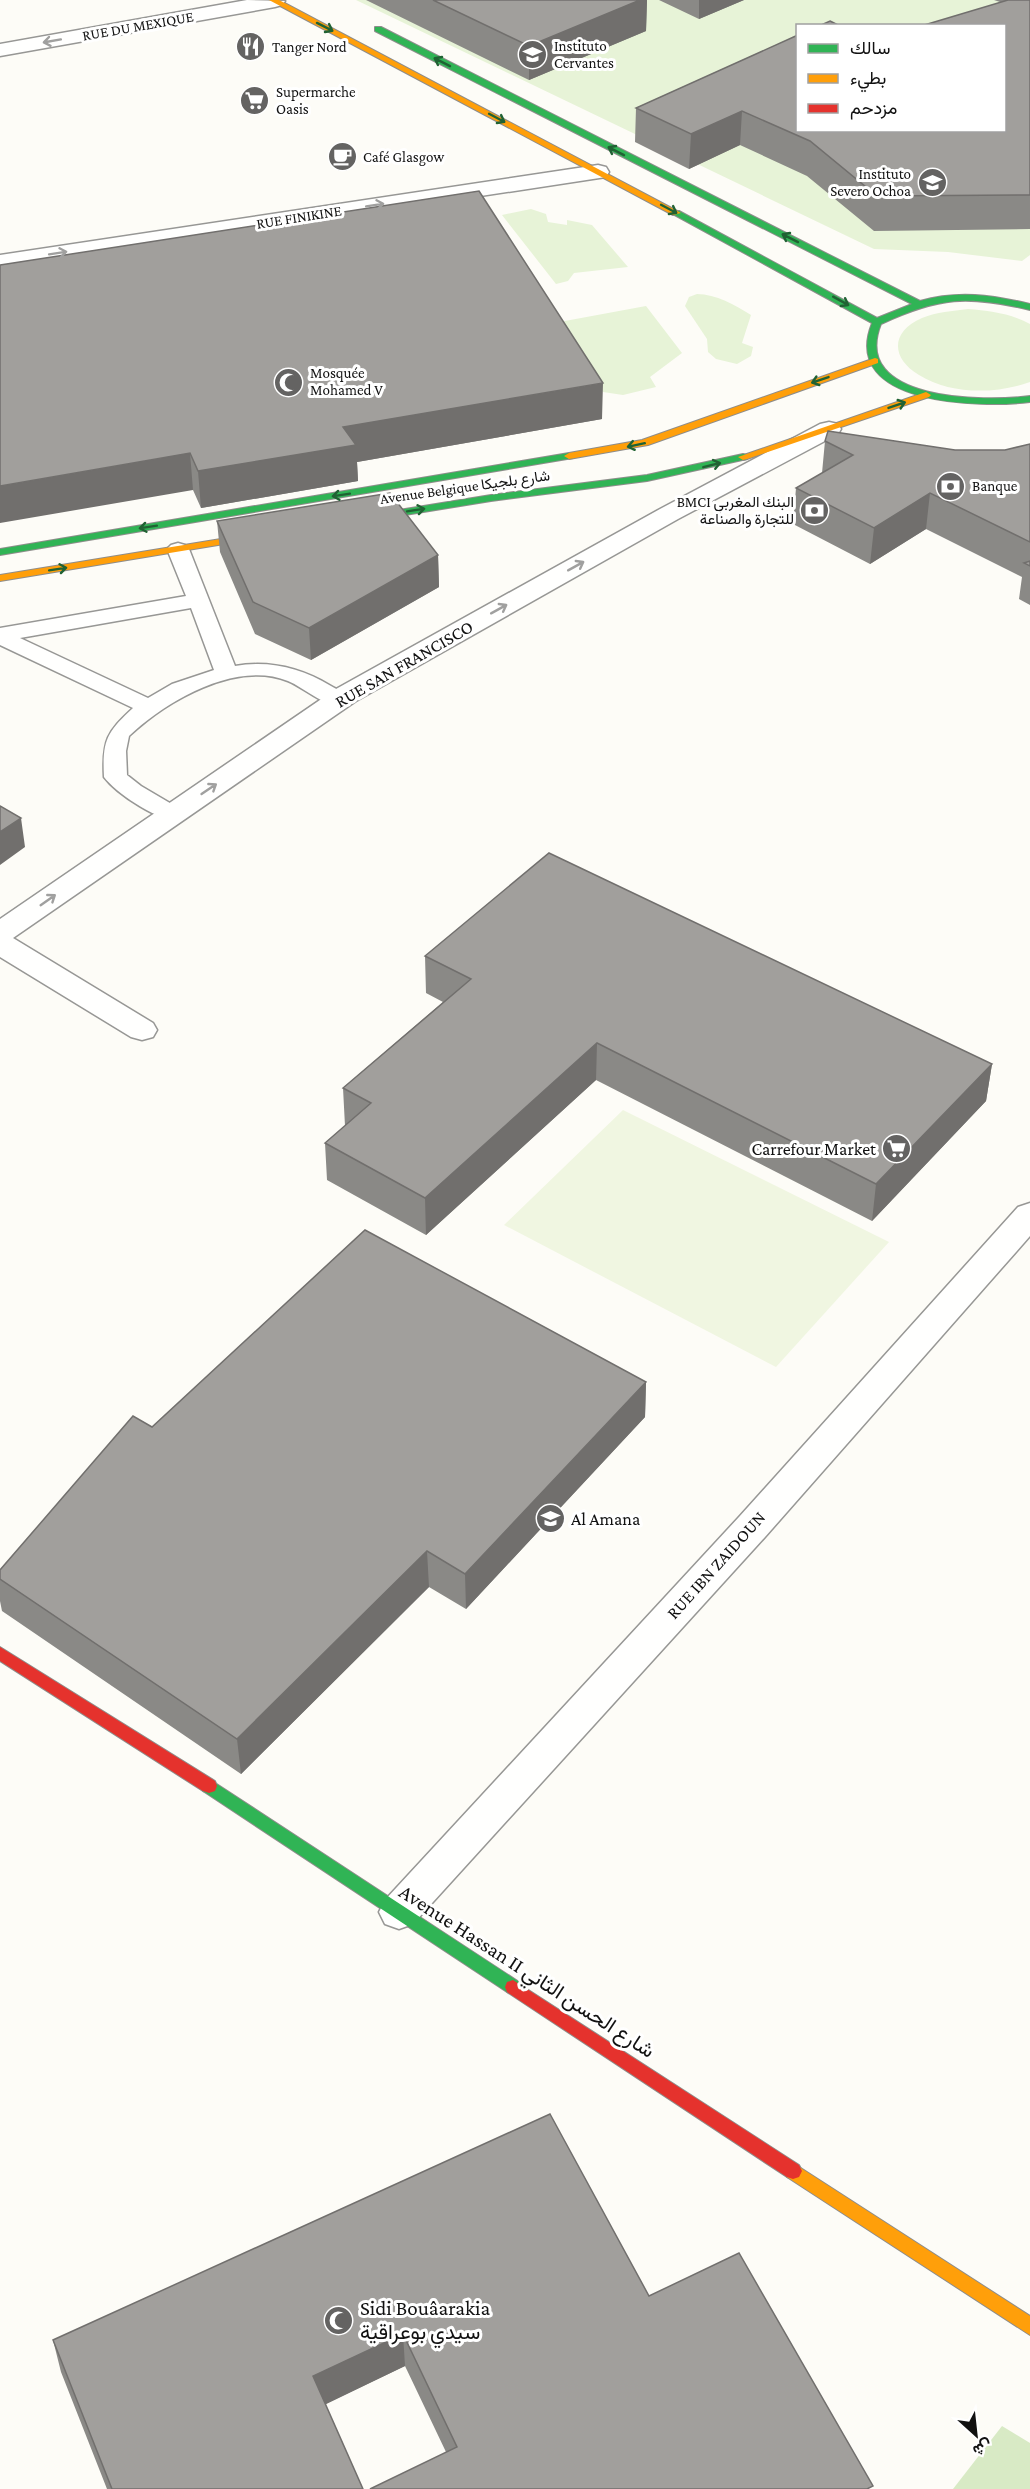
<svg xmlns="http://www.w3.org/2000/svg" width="1030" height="2489" viewBox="0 0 1030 2489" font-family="'Crimson Pro',Vazirmatn,serif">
<rect width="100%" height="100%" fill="#fdfcf7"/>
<!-- green -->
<path fill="#e7f3d7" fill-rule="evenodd" d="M356,0H1030V255L1022,261L948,252L874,249ZM798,26H1004V130H798Z
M531,209L546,214L548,222L567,225V220L592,225L628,267L574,273L568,281L556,284L502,215Z
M697,294C716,294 735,305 751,315L742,343L753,347L751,356L737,364L716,359L708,352L707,339L685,306L689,297Z
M646,306L682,353L650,377L656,387L623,395L603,392L554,323Z
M968,309C990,311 1010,313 1030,324V382C996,394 951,395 919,375C890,358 891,331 922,318C937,312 952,311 968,309Z"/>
<!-- forest -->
<path fill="#d8eac5" d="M1002,2426L1030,2443V2489H953Z"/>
<!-- pitch -->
<path fill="#f0f6e1" d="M623,1110L889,1242L776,1367L504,1225Z"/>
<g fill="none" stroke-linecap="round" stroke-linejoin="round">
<defs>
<path id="lane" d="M178,543L185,545L189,549L235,666C270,660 301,668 331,686C338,690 346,693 350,700L347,705C327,710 307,689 288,681C236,660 166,701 129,736L126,751L127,775L141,786L180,809L184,814L180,819C161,824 116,793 104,777C102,740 107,732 133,708L0,645V628L186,596L167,549L171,545ZM191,608L214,670L172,684L148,698L20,638Z"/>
<path id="street" d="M247,0L285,1L282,5L275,7L0,56V44Z
M598,165L606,167L609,172L606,177L0,269V255Z
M829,422L838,424L841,429L838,434L678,519L356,701L13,938L153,1023L157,1030L153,1037L142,1040L131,1037L0,957V919L336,689L660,509L820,424Z
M1030,1203V1236L765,1537L413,1924L399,1929L385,1924L379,1912L385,1900L739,1517L1018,1207Z"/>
<path id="fast" d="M375,27H381L920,301C958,290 992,295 1030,304V310C968,295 939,297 881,324C850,402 985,402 1030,396V402C982,408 839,406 872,323L671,213L679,211L877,318L912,304L375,31Z
M569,453L574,456L573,458L0,555V549Z
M743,454L747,455V459L647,481L491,501L362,522L357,519L362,516L491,495L647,475Z
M209,1779L519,1982L521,1987L519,1992L513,1994L507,1992L203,1791L201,1786L203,1781Z"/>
<path id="slow" d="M269,0H279L681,213L673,215Z
M875,358L878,359V363L648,445L569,459L564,456L569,453L642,440Z
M926,392L931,395L929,397L747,459L743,460L738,457Z
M263,532L268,535L267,537L0,581V575Z
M793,2163L1030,2316V2335L787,2177L784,2171L787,2165Z"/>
<path id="jam" d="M0,1647L215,1781L217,1786L215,1791L209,1793L203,1791L0,1661Z
M513,1980L799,2165L802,2171L799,2177L793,2179L787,2177L507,1992L505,1987L507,1982Z"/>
</defs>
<!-- lane casing -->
<use href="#lane" stroke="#979795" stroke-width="3"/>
<!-- street casing -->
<use href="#street" stroke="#979795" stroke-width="3"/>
<!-- fast casing -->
<use href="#fast" stroke="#8e8d8b" stroke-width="2"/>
<!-- slow casing -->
<use href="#slow" stroke="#8e8d8b" stroke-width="2"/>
<!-- jam casing -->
<use href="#jam" stroke="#8e8d8b" stroke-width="2"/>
<!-- lane -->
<use href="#lane" fill="#fffffe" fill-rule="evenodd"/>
<!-- street -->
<use href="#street" fill="#fffffe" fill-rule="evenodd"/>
<!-- fast -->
<use href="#fast" fill="#30b455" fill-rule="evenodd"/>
<!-- slow -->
<use href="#slow" fill="#ff9f0a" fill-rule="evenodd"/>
<!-- jam -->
<use href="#jam" fill="#e5322d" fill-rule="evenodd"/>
</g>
<!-- wall -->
<path fill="#8a8986" d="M366,0H647L646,31L529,80Z
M659,0H744L699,19Z
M994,0H1030V229L874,231L807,176L740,145L689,169L635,142L636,108L798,35V130L1000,2Z
M0,265L602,419L357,462L358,481L201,508L193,490Z
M825,441L955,450H1005L1030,444V605L1019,599L1022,577L926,529L870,564L793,524L796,488L822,473Z
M217,521L438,555L439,587L311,660L255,634L220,552Z
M425,956L992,1064L986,1101L872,1221L596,1080L426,1235L327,1180L325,1143L345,1126L343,1088L443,1002L426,993Z
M646,1382L645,1417L466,1609L429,1587L241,1774L2,1611L0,1601V1570L152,1427Z
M649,2296L873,2486L446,2452L405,2366L325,2404L363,2489H107L61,2372L53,2340Z"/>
<!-- shaded-wall -->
<path fill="#716f6d" d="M640,0H647L646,31L529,80V46Z
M699,0H744L699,19Z
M742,111L740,145L689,169L691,134Z
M603,383L602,419L357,462L358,481L201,508L198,471L343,427Z
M190,453L193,490L0,523V486Z
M930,493L926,529L870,564L874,528Z
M438,555L439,587L311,660L309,628Z
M21,818L25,847L0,865V832Z
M597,1043L596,1080L426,1235L425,1198Z
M992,1064L986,1101L872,1221L876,1184Z
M646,1382L645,1417L466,1609L465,1574Z
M427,1551L429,1587L241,1774L237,1739Z
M403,2334L405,2366L316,2409L313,2376Z"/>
<!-- building -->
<path fill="#a19f9c" stroke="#716f6d" stroke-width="1.5" d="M433,0H640L529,46Z
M1008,0H1030V195L877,196L810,141L742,111L691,134L636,108L798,35V130H1005V26H921Z
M830,21L840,26H819Z
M479,191L603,383L343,427L356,445L198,471L190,453L0,486V265Z
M828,431L955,450H1005L1030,444V542L930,493L874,528L796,488L853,455L825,441Z
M390,493L438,555L309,628L253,602L217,521Z
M1030,561V566L1024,563Z
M0,806L21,818L0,832Z
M549,853L992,1064L876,1184L597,1043L425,1198L325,1143L371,1103L343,1088L471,979L425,956Z
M365,1230L646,1382L465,1574L427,1551L237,1739L0,1579V1570L133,1416L152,1427Z
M550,2114L649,2296L739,2253L873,2486L867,2489H370L457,2447L403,2334L313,2376L363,2489H112L53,2340Z"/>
<!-- one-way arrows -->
<defs><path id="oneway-shaft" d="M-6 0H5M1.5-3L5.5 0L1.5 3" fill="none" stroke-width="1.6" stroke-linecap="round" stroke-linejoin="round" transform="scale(1.5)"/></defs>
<g stroke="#206233">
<use href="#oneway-shaft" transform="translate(325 27) rotate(27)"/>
<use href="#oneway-shaft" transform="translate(442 62) rotate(-153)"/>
<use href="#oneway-shaft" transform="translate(497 118) rotate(28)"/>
<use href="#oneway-shaft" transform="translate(616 151) rotate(-153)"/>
<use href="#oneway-shaft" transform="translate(669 209) rotate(28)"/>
<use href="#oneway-shaft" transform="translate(790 238) rotate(-153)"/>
<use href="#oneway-shaft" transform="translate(841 301) rotate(29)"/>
<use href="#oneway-shaft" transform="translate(820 380) rotate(161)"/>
<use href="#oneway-shaft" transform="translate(897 405) rotate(-19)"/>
<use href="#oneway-shaft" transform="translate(636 445) rotate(168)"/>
<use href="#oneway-shaft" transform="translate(712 465) rotate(-14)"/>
<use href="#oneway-shaft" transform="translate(341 495) rotate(171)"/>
<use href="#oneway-shaft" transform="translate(416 510) rotate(-9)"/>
<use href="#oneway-shaft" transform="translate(148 527) rotate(171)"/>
<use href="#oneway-shaft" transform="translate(58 569) rotate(-9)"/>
</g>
<g stroke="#a0a09f">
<use href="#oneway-shaft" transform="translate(52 41) rotate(170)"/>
<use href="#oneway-shaft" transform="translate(375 205) rotate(-9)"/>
<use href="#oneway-shaft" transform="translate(58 253) rotate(-9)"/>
<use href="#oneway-shaft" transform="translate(576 566) rotate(-29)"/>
<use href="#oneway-shaft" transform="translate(499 609) rotate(-29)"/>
<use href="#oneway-shaft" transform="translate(209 789) rotate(-34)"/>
<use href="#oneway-shaft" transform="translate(48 900) rotate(-35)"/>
</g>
<!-- icons -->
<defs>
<symbol id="restaurant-disc" viewBox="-11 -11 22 22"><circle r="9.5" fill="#646362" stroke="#fff"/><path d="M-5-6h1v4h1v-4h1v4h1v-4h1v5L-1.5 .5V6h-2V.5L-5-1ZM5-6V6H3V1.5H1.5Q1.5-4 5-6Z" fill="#fff"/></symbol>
<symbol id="school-disc" viewBox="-11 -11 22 22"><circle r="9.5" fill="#646362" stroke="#fff"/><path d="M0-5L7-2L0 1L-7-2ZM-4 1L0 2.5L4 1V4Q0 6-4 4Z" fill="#fff"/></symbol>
<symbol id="supermarket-disc" viewBox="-11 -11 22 22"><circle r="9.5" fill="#646362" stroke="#fff"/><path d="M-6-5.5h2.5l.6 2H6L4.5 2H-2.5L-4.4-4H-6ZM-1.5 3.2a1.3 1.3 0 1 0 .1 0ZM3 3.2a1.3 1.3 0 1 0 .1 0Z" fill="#fff"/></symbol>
<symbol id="cafe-disc" viewBox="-11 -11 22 22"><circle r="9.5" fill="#646362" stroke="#fff"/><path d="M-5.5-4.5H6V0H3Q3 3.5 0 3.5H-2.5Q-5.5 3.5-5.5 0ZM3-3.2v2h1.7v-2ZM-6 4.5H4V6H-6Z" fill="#fff"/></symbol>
<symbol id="mosque-disc" viewBox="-11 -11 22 22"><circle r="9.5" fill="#646362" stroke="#fff"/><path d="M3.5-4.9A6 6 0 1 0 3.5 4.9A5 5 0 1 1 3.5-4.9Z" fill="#fff"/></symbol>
<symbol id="bank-disc" viewBox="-11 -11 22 22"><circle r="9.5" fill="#646362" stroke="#fff"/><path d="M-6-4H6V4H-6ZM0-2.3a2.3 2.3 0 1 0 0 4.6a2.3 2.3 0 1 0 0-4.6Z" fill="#fff"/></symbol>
</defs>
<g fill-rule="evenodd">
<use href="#restaurant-disc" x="234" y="30" width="33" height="33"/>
<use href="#school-disc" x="516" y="38" width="33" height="33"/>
<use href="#supermarket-disc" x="238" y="84" width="33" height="33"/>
<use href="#cafe-disc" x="326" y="140" width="33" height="33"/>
<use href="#school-disc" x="916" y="166" width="33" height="33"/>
<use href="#mosque-disc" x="272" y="366" width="33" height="33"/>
<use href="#bank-disc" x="934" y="470" width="33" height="33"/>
<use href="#bank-disc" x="798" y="494" width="33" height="33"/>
<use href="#supermarket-disc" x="880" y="1132" width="33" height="33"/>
<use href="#school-disc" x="534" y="1502" width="33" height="33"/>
<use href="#mosque-disc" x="322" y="2304" width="33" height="33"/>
</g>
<g text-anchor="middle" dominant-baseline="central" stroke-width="6" stroke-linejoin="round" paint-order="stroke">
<!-- far-street labels -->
<g font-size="15" fill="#111" stroke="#fff">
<text transform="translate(138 26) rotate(-10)">RUE DU MEXIQUE</text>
<text transform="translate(299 217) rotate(-9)">RUE FINIKINE</text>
<text transform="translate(465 487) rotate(-8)">Avenue Belgique شارع بلجيكا</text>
</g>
<!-- far-poi labels -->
<g font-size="15" fill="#111" stroke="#fff" text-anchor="start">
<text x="554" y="46">Instituto<tspan x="554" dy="17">Cervantes</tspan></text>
<text x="272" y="47">Tanger Nord</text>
<text x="276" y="92">Supermarche<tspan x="276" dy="17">Oasis</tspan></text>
<text x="363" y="157">Café Glasgow</text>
<text x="911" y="174" text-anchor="end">Instituto<tspan x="911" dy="17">Severo Ochoa</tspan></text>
<text x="310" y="373">Mosquée<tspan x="310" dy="17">Mohamed V</tspan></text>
<text x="972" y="486">Banque</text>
<text x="794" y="502" text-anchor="end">BMCI البنك المغربي<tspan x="794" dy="17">للتجارة والصناعة</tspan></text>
</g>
<!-- street labels -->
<g font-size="18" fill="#111" stroke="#fff">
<text transform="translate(404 664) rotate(-30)">RUE SAN FRANCISCO</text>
<text transform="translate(716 1565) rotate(-48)">RUE IBN ZAIDOUN</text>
</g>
<!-- poi labels -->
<g font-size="18" fill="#111" stroke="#fff" text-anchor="end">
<text x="876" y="1149">Carrefour Market</text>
<text x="571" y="1519" text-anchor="start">Al Amana</text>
</g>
<!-- near-street labels -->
<g font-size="21" fill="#111" stroke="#fff">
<text transform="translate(527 1971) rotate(33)">Avenue Hassan II شارع الحسن الثاني</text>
</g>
<!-- near-poi labels -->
<g font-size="21" fill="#111" stroke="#fff" text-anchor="start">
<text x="360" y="2308">Sidi Bouâarakia<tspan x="360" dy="24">سيدي بوعراقية</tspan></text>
</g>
</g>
<!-- legend -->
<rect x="796" y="24" width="210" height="108" fill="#ffffff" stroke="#a0a0a0" stroke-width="1.5"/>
<rect x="808" y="44" width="30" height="9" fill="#30b455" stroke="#a0a0a0" stroke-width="1.5"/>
<text x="850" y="54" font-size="18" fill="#111111">سالك</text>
<rect x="808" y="74" width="30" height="9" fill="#ff9f0a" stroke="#a0a0a0" stroke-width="1.5"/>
<text x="850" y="84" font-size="18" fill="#111111">بطيء</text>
<rect x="808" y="104" width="30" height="9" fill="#e5322d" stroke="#a0a0a0" stroke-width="1.5"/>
<text x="850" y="114" font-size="18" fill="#111111">مزدحم</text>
<!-- north arrow -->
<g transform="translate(976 2435) rotate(153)" stroke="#ffffff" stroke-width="4.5" paint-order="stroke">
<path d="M0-4.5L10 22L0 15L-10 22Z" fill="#111111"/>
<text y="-9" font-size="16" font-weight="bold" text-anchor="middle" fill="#111111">ش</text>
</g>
</svg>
